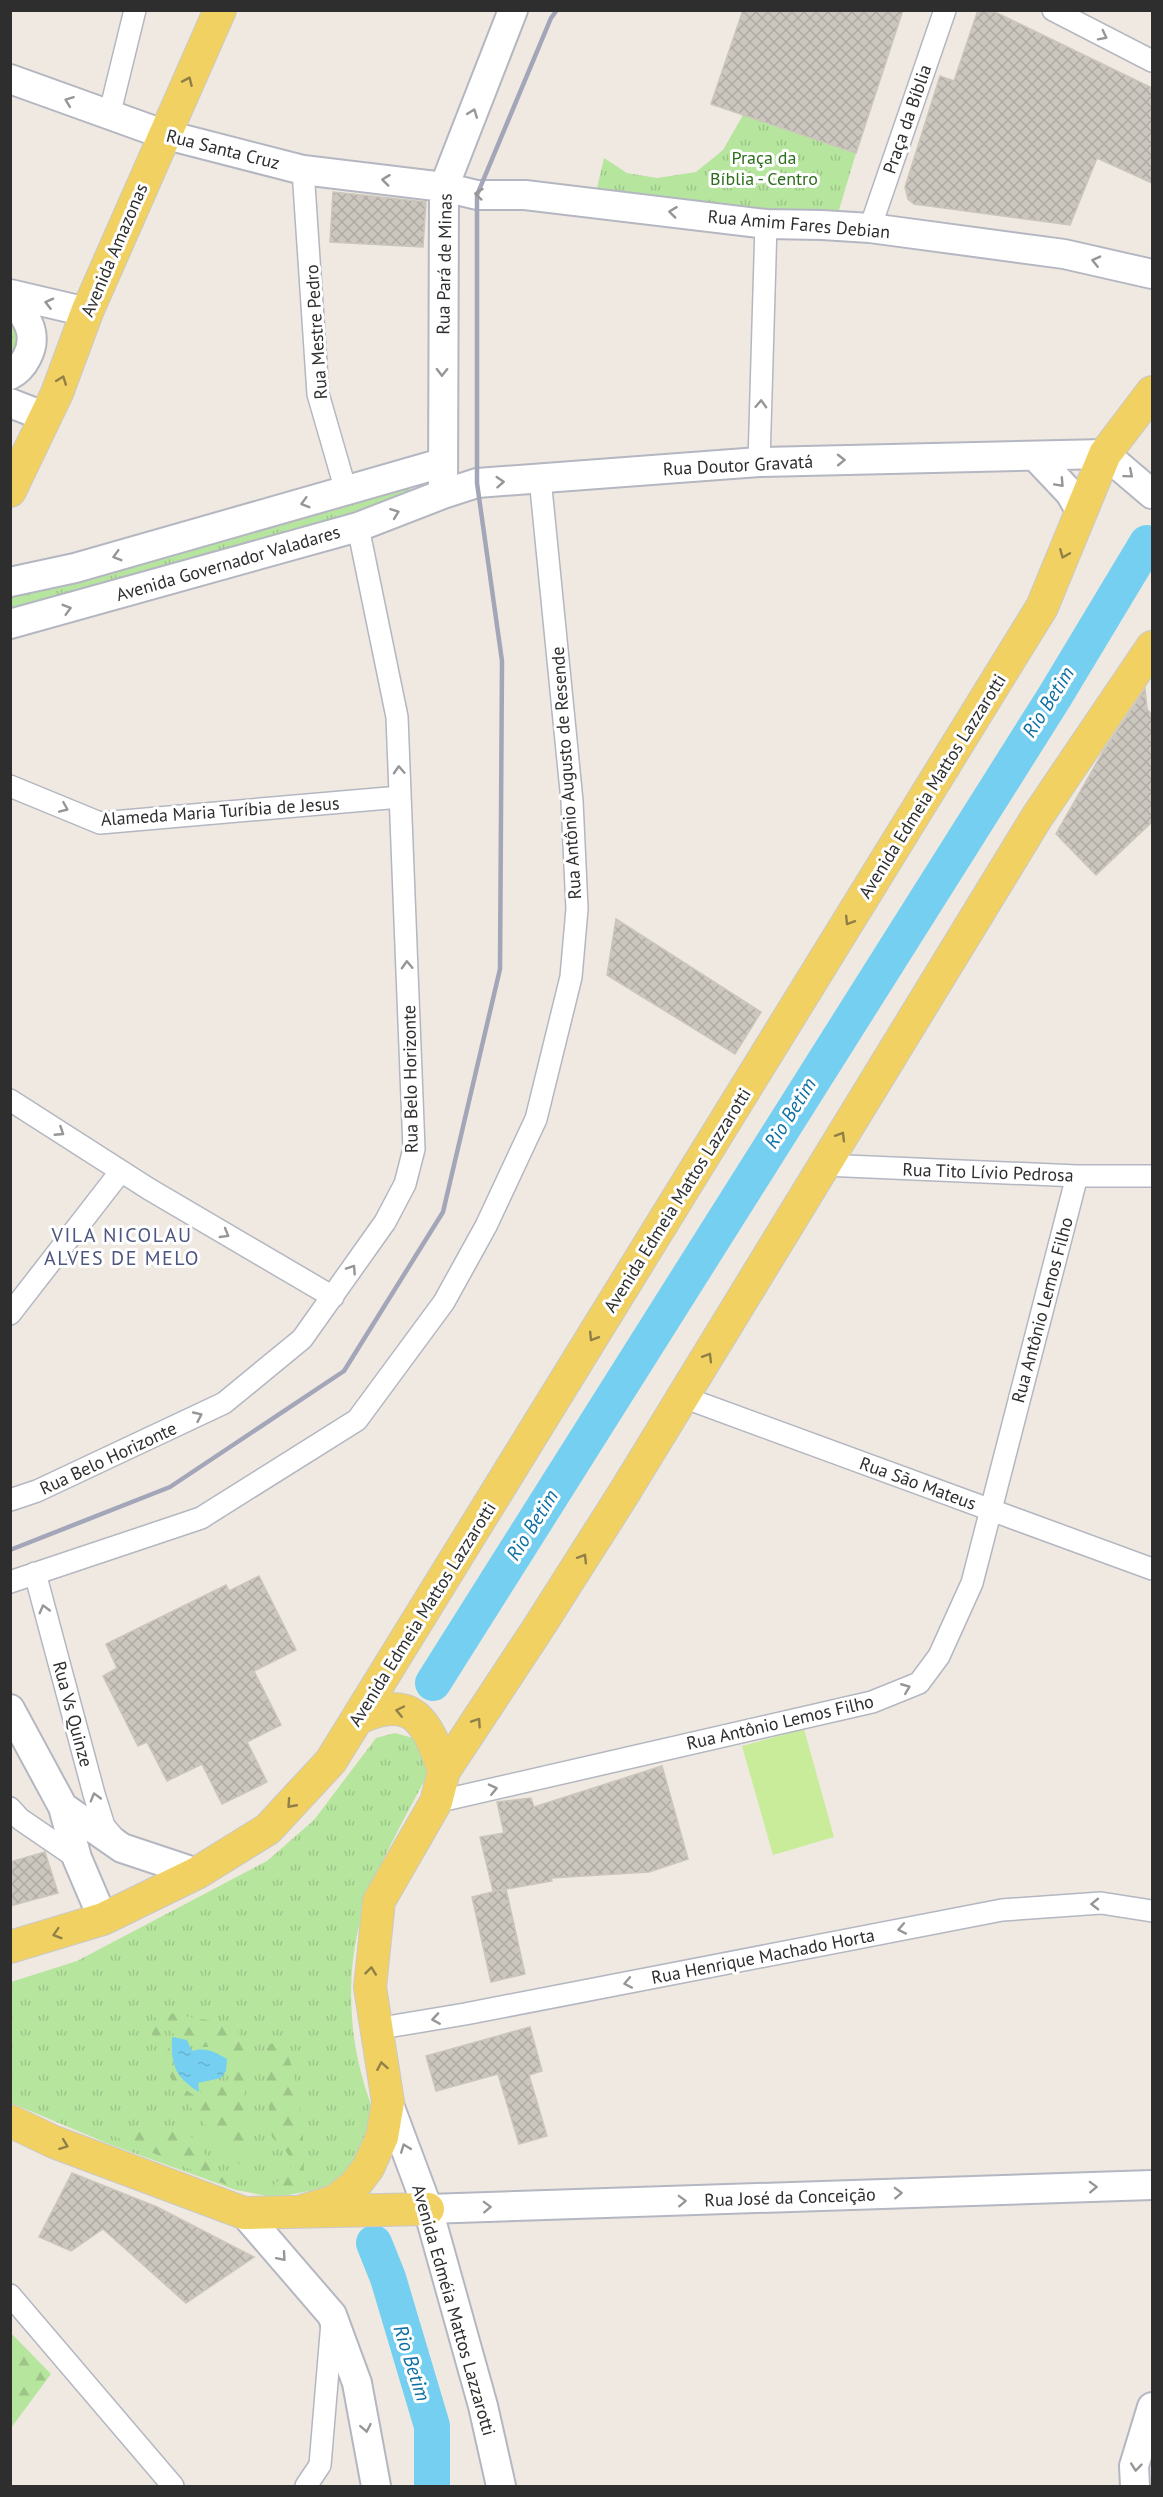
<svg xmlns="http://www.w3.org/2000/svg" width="1163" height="2497" viewBox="0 0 1163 2497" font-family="'PT Sans',sans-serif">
<defs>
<pattern id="grass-tufts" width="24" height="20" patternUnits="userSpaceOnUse" patternTransform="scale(1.5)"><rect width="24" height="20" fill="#b6e59e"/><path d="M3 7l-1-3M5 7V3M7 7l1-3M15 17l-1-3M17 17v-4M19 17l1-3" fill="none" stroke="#9dc588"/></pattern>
<pattern id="forest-firs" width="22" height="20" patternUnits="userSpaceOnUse" patternTransform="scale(1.5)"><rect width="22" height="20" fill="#b6e59e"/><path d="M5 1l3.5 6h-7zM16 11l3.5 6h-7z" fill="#9dc588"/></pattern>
<pattern id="water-ripples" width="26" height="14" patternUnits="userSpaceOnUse" patternTransform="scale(1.5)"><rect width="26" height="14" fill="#75cff0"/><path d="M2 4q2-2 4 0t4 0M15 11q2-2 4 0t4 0" fill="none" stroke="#66b2ce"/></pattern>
<pattern id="building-cross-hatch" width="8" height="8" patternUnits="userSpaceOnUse" patternTransform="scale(1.5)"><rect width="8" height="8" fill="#cbc7bf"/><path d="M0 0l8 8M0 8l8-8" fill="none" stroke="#afaba4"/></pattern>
</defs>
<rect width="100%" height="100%" fill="#efe9e1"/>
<!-- grass -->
<path fill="url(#grass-tufts)" d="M743,115L856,153L837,217L594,201L604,158L627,173L657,178L696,172L723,150Z
M10,319L20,327L10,365Z
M408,478L411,498L11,614V591Z
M395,1733L413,1738L430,1770C382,1862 342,1920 353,2029C355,2048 359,2066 364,2084C366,2092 371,2101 371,2110C371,2125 367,2141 365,2155L322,2193L321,2189L282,2196H267L236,2190L109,2144L11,2103V1982L77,1961L267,1861L314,1820L376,1738Z"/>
<!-- forest -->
<path fill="url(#forest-firs)" d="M147,2009L234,2025L251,2058L244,2098L248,2132L246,2165L237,2163L182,2097L163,2065L151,2031L156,2022C159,2026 165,2031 167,2037C175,2066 166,2079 197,2097L205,2087L231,2082V2059L213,2047H194L192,2041L172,2033Z
M284,2043C303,2094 304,2134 304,2187L273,2185L287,2174L293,2163L286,2151L272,2137L266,2080L267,2044Z
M187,2131L229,2186L107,2133Z
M11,2333L51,2374L11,2428H10Z"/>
<!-- pitch -->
<path fill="#c9ec9a" d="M804,1729L834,1837L773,1855L742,1746Z"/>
<!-- water -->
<path fill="url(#water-ripples)" d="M172,2037L187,2040L192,2051C207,2047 214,2052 227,2059L226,2071L221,2078L198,2083L199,2092C175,2077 171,2065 172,2037Z"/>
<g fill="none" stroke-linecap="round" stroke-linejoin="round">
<!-- river -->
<path stroke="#75cff0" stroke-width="36" d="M433,1683L1055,696L1147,543
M374,2243L388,2278L432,2426V2486"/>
</g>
<!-- building -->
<path fill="url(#building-cross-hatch)" stroke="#cbc5ba" stroke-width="1.5" d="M743,10H903L856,153L711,104Z
M978,10H991L1152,88V183L1097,158L1070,225L914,204L908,199L905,187L940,76L954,81Z
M333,192L426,202L423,247L330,242Z
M1145,689L1147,709L1152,715V822L1096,875L1056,834L1104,750Z
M616,919L761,1012L735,1054L607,975Z
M259,1576L296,1650L254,1671L281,1725L247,1742L267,1782L222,1804L202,1764L167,1781L147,1742L138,1746L103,1676L117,1668L106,1644L226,1585L229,1591Z
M662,1766L688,1859L649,1872L551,1878L552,1881L506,1889L525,1974L491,1982L472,1897L500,1890L493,1891L480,1837L504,1833L497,1802L531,1798L534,1807Z
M45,1852L58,1893L10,1906V1862Z
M530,2027L542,2071L529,2075L547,2136L519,2144L498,2074L436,2091L426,2056Z
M72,2173L157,2207L254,2257L186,2303L103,2229L71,2251L39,2237Z"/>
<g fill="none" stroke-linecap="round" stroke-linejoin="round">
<defs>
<path id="street" d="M1053,10L1152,61
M109,116L135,10
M303,170L318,394L346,491
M870,228L945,10
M759,462L766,224
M10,786L100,823L400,797
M10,1100L149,1189L333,1297
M824,1165L1077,1176H1152
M10,1314L121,1171
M683,1397L1152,1569
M10,1500L37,1491L224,1403L302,1339L385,1222L405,1184L414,1149L397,717L358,527
M35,1573L94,1794L104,1826L114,1838
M10,1582L201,1518L357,1420L444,1302L486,1226L536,1119L571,977L577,909L572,801L540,478
M436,1802L872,1702L919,1683L939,1656L972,1583L1077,1176
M10,1808L20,1819L77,1858
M375,2029L465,2014L1002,1910L1101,1903L1152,1911
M10,2295L173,2486
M306,2486L320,2465L332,2322"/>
<path id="secondary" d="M10,79L163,134L303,170L444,187L477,195H525L766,224L822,225L870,228L1064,254L1152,274
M10,294L87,312
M10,295C24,315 40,332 27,357C23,365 18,371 10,375
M10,403L46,417
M1035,456L1070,493L1081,512
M443,494L444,187L513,10
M10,582L75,568L442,463
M10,624L358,527L443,494L477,483L759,462L1105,454L1152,494
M10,1709L63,1807L77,1858L103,1919
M63,1807L122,1848L197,1873
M388,2102L428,2209L483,2406L501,2486
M428,2209L1152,2185
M244,2213L332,2315L357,2383L376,2486
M1135,2486L1134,2466L1152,2407"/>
<path id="primary" d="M10,491L57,393L87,312L220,10
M357,1719C414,1692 427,1722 444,1771
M10,1947L103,1919L197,1873L268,1829L331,1761L1042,607L1105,454L1152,392
M10,2121L54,2142L244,2213L428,2209
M302,2211L335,2201L355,2185L368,2168L382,2137L388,2102L370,1987L379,1901L436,1802L444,1771L537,1630L624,1493L1037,817L1152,647"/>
</defs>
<!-- street casing -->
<use href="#street" stroke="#b4b7c1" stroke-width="24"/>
<!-- secondary casing -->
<use href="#secondary" stroke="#b4b7c1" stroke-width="32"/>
<!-- primary casing -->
<use href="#primary" stroke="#c9c9c9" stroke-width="34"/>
<!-- street -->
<use href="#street" stroke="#fff" stroke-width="21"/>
<!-- secondary -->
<use href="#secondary" stroke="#fff" stroke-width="28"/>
<!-- primary -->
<use href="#primary" stroke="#f2d163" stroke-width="32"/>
<!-- rail -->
<path stroke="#a3a6b8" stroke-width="4.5" d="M10,1550L170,1487L344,1371L443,1212L500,969L502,661L477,483V195L551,18L557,10"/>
</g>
<!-- one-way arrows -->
<defs><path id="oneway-chevron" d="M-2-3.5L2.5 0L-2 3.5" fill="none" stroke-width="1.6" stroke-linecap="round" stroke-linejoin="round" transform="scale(1.5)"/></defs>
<g stroke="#969696">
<use href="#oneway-chevron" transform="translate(1103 36) rotate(27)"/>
<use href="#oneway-chevron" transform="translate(69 101) rotate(-159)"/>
<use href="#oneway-chevron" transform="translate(473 113) rotate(-69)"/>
<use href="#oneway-chevron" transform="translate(386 180) rotate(-173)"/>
<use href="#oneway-chevron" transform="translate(479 194) rotate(-174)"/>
<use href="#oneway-chevron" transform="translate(673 212) rotate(-173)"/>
<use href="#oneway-chevron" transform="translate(1096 261) rotate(-167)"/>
<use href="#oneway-chevron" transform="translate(49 303) rotate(-166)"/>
<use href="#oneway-chevron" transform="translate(442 372) rotate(91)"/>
<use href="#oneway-chevron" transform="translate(761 404) rotate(-88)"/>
<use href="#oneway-chevron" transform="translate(841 460) rotate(-1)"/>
<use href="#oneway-chevron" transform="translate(1129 474) rotate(40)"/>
<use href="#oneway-chevron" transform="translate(500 482) rotate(-4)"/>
<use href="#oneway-chevron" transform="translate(1060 483) rotate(47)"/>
<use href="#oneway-chevron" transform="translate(305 503) rotate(164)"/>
<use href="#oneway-chevron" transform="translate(395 513) rotate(-21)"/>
<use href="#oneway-chevron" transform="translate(117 556) rotate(164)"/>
<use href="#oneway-chevron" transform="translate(67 609) rotate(-16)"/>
<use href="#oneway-chevron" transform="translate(399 770) rotate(-93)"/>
<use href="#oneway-chevron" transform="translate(64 808) rotate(23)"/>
<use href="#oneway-chevron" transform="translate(407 965) rotate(-92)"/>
<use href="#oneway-chevron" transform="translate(60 1132) rotate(33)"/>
<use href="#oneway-chevron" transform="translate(225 1234) rotate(30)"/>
<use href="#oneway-chevron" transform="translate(352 1269) rotate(-56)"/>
<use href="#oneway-chevron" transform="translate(198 1416) rotate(-25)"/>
<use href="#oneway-chevron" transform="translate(44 1609) rotate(-105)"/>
<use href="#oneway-chevron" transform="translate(906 1688) rotate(-22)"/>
<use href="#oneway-chevron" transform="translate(493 1789) rotate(-13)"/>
<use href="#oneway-chevron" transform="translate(95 1797) rotate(-106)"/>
<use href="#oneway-chevron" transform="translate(1095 1904) rotate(179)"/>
<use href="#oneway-chevron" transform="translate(902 1929) rotate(169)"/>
<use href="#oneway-chevron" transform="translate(628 1983) rotate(169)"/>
<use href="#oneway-chevron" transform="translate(436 2019) rotate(171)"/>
<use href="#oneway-chevron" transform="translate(405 2148) rotate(-111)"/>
<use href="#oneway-chevron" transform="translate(1093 2187) rotate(-2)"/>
<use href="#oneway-chevron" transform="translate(898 2193) rotate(-2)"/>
<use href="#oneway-chevron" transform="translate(682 2201) rotate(-2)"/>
<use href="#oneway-chevron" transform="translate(487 2207) rotate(-2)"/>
<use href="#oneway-chevron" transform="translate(282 2257) rotate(49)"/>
<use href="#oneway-chevron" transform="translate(366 2428) rotate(79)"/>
<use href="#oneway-chevron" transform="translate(1136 2467) rotate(96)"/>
</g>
<g stroke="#908048">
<use href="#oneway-chevron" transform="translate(188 81) rotate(-66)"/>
<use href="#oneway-chevron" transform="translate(62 380) rotate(-69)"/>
<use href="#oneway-chevron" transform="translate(1064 554) rotate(112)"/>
<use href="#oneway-chevron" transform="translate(849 921) rotate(122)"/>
<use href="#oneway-chevron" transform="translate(841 1136) rotate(-59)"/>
<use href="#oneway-chevron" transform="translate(593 1337) rotate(122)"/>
<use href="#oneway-chevron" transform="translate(708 1357) rotate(-59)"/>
<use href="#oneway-chevron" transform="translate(583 1558) rotate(-58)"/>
<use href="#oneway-chevron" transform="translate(400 1711) rotate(-168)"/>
<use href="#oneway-chevron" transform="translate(477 1722) rotate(-56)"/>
<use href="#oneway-chevron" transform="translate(291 1804) rotate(132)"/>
<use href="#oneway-chevron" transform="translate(57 1934) rotate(163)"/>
<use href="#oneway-chevron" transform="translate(371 1971) rotate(-84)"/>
<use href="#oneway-chevron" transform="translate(382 2066) rotate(-100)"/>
<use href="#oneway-chevron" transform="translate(64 2145) rotate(21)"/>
</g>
<g text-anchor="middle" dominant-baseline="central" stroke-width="6" stroke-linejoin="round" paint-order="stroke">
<!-- street labels -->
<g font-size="18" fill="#2e2e2e" stroke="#fff">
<text transform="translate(907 119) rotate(-71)">Praça da Bíblia</text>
<text transform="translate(223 149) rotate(14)">Rua Santa Cruz</text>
<text transform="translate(799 224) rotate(5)">Rua Amim Fares Debian</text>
<text transform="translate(114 250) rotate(-67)">Avenida Amazonas</text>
<text transform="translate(444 264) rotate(-89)">Rua Pará de Minas</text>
<text transform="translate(316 332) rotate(-94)">Rua Mestre Pedro</text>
<text transform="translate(738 465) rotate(-3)">Rua Doutor Gravatá</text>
<text transform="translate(228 563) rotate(-16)">Avenida Governador Valadares</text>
<text transform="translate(566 773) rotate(-94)">Rua Antônio Augusto de Resende</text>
<text transform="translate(932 786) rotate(-58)">Avenida Edmeia Mattos Lazzarotti</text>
<text transform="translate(220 811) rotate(-4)">Alameda Maria Turíbia de Jesus</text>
<text transform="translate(410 1079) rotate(-91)">Rua Belo Horizonte</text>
<text transform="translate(988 1172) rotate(2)">Rua Tito Lívio Pedrosa</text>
<text transform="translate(677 1200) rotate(-58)">Avenida Edmeia Mattos Lazzarotti</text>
<text transform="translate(1042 1310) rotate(-75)">Rua Antônio Lemos Filho</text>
<text transform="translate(108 1458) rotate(-25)">Rua Belo Horizonte</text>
<text transform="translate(918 1483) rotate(20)">Rua São Mateus</text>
<text transform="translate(422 1614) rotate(-58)">Avenida Edmeia Mattos Lazzarotti</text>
<text transform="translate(73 1714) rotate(75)">Rua Vs Quinze</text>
<text transform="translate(780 1722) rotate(-13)">Rua Antônio Lemos Filho</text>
<text transform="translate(763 1956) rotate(-11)">Rua Henrique Machado Horta</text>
<text transform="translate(790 2197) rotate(-2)">Rua José da Conceição</text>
<text transform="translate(454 2310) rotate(74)">Avenida Edméia Mattos Lazzarotti</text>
</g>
<!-- park labels -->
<g font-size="18" fill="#2c6e1b" stroke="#fff">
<text x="764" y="157">Praça da<tspan x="764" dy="21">Bíblia - Centro</tspan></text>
</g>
<!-- water labels -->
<g font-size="20" font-style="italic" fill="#0d6fa3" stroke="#fff">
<text transform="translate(1048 702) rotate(-58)">Rio Betim</text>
<text transform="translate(790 1113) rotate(-58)">Rio Betim</text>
<text transform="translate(532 1525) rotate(-58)">Rio Betim</text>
<text transform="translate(412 2363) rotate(72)">Rio Betim</text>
</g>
<!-- neighbourhood labels -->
<g font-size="20" letter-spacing="1.5" fill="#4d5680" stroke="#fff">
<text x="122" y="1235">VILA NICOLAU<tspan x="122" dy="23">ALVES DE MELO</tspan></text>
</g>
</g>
<!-- border -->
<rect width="1163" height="2497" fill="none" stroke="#2e2e2e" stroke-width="24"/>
</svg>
